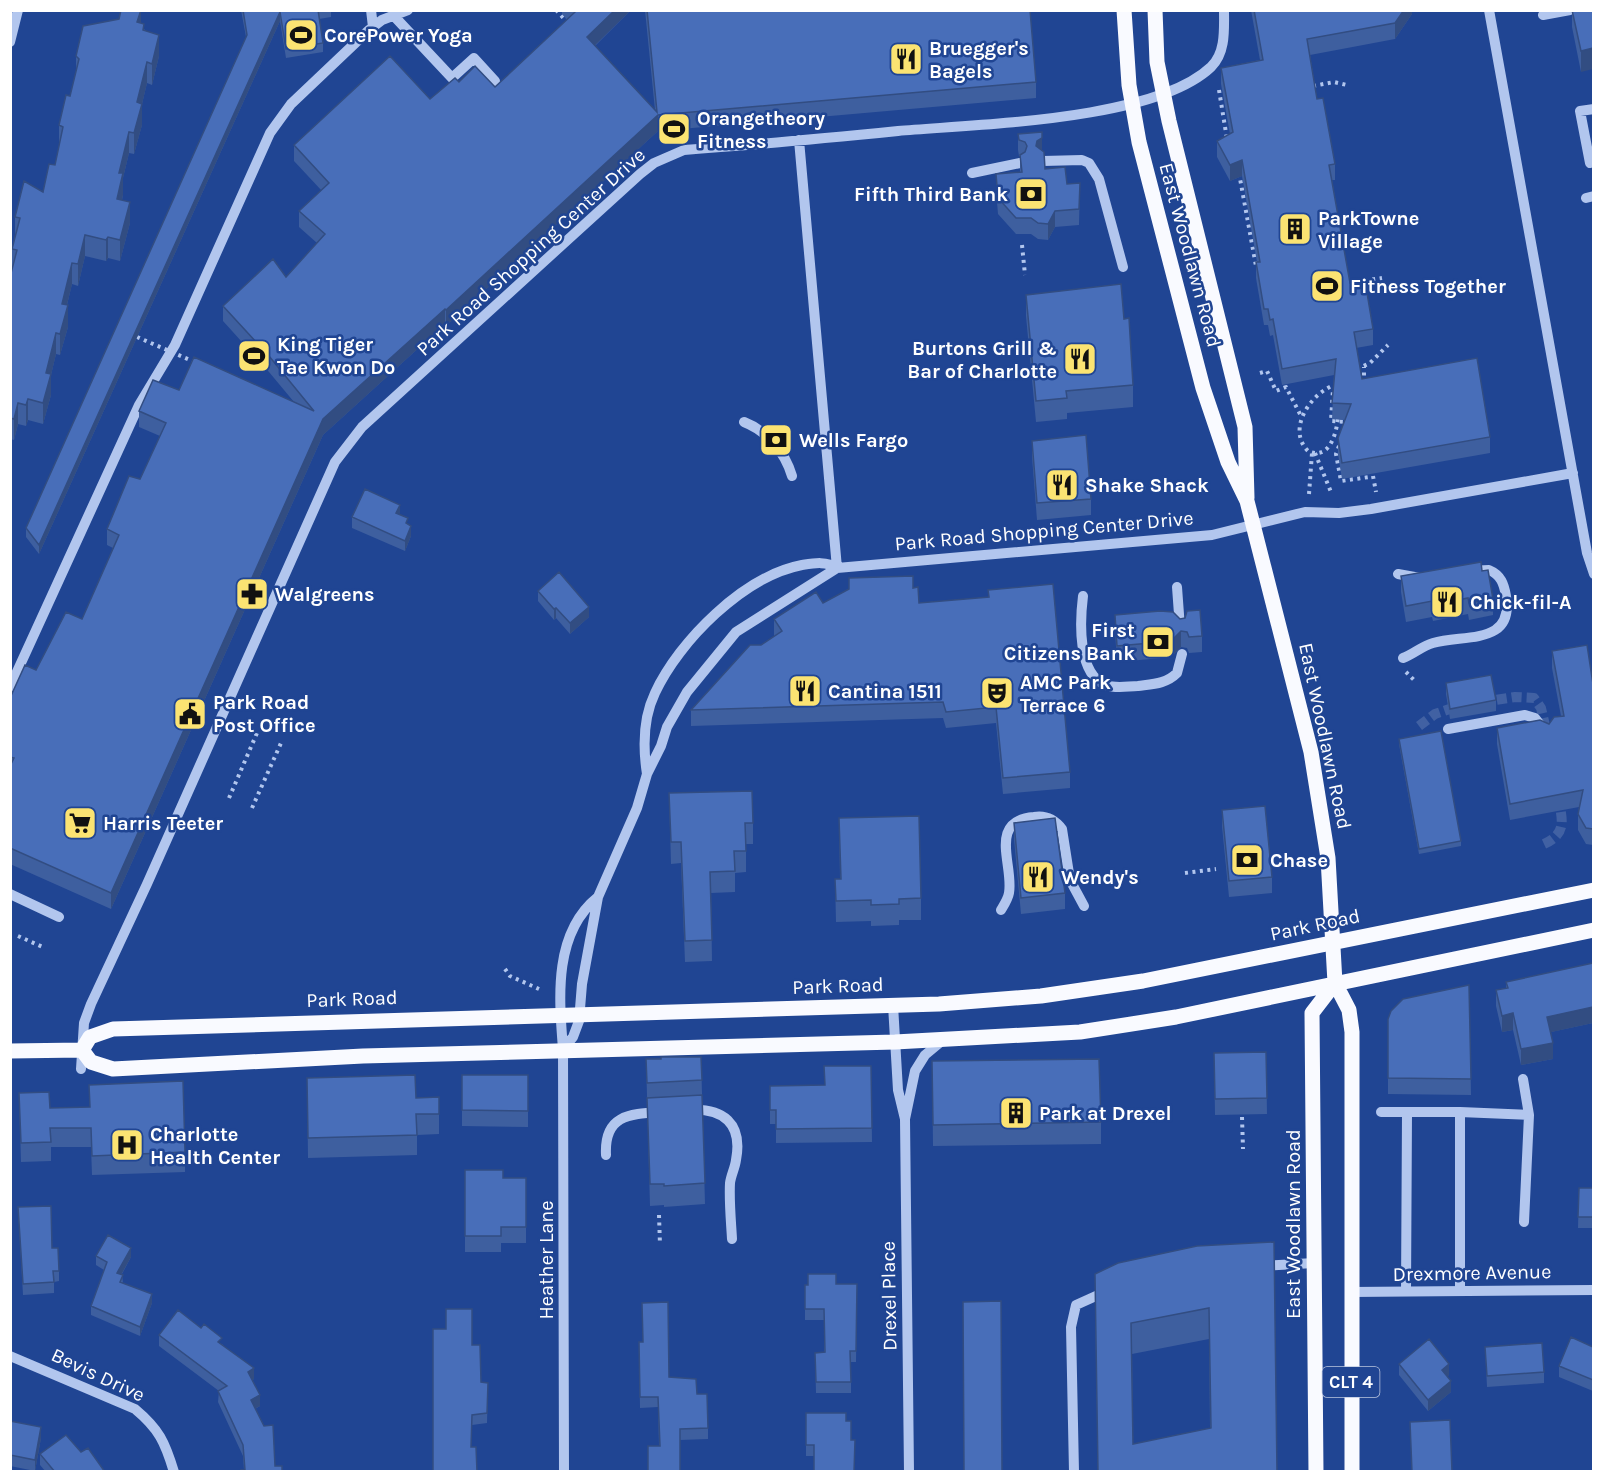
<svg xmlns="http://www.w3.org/2000/svg" width="1604" height="1482" viewBox="0 0 1604 1482" font-family="Karla,sans-serif">
<rect width="100%" height="100%" fill="#204593"/>
<g fill="none" stroke-linecap="round" stroke-linejoin="round">
<!-- minor-tunnel -->
<path stroke="#4161a3" stroke-width="10" stroke-dasharray="10 5" stroke-linecap="butt" d="M1482,702L1515,697L1534,698L1541,708L1547,734
M1419,726L1435,714L1461,705
M1544,844C1568,833 1562,819 1558,797"/>
<!-- path -->
<path stroke="#b2c6ee" stroke-width="4" stroke-dasharray="3 4.5" stroke-linecap="butt" d="M556,10L568,23
M1313,86L1334,82L1347,85
M1219,90L1227,139
M1239,173L1256,266
M1022,245L1025,275
M1350,283L1382,278
M1357,369L1370,363L1388,345
M1260,373L1267,371L1276,391L1286,387L1302,418
M1364,383V367
M1337,384C1311,392 1286,429 1308,451C1330,461 1337,432 1338,416
M1339,446L1336,454L1341,481L1369,477
M1315,453L1331,492
M1373,476L1376,492
M1120,491L1150,487
M1309,494L1312,453
M1406,672L1416,682
M229,798L257,733
M252,808L281,743
M1185,873L1216,869
M18,936L45,948
M505,969L510,976L539,989
M1242,1117L1243,1149
M659,1215L660,1245"/>
<!-- minor -->
<path stroke="#b2c6ee" stroke-width="10" d="M371,10L373,27
M1489,10L1587,553L1594,574
M393,15L452,78L474,58L495,81
M1543,15L1570,10
M10,42L18,10
M799,140L837,568L1212,535L1305,512L1339,513L1371,509L1573,473
M1043,161L1082,160L1089,163L1099,179L1123,267
M1590,163L1580,111L1594,109
M972,173L1020,163
M1586,198L1594,196
M744,422C767,431 785,452 792,476
M1398,574L1420,578
M1177,587L1180,628
M1083,596C1080,620 1077,675 1106,685C1116,689 1128,686 1138,686C1153,684 1166,684 1177,673L1182,654
M1403,658C1414,654 1422,646 1433,643C1466,634 1514,645 1506,596C1504,584 1501,575 1489,570L1468,571
M10,687L139,405L175,345L270,133L291,104L369,30L382,20L408,10
M1448,729L1525,715L1535,718L1545,731
M10,894L59,917
M598,897L637,808L647,774L661,746L667,727L687,692L736,632L837,568C826,561 815,563 802,565C744,576 679,641 655,693C643,718 643,748 647,774
M598,897L582,984L579,1021L573,1037L563,1049C559,998 553,933 598,897Z
M1001,910C1004,905 1008,899 1009,893C1014,865 987,821 1034,817C1046,815 1055,820 1062,829L1070,880L1084,906
M893,1005L898,1090L905,1119L915,1071L925,1055L943,1040
M563,1049L564,1472
M81,1069L84,1023L91,1004L147,884L335,462L362,427L640,174L654,163L684,150C755,145 827,138 898,131C977,124 1154,121 1211,67C1226,53 1224,29 1224,10
M1523,1079L1529,1115
M689,1110C723,1108 743,1123 736,1160C735,1168 731,1175 730,1183C729,1201 731,1221 732,1239
M1381,1112H1460V1291
M1460,1112L1529,1115L1524,1222
M905,1119L909,1472
M606,1155C604,1115 629,1114 661,1112
M1261,1266L1314,1263
M1351,1292L1594,1290
M1406,1292L1407,1113
M10,1356L135,1409C159,1429 165,1442 174,1472
M1074,1472L1071,1327L1076,1305L1107,1291"/>
<!-- major -->
<path stroke="#f9faff" stroke-width="15" d="M1124,10L1129,85L1139,142L1203,388L1228,462L1247,501L1311,752L1328,858L1335,983L1349,1010L1352,1032V1472
M1155,10L1157,62L1169,121L1245,427L1247,498
M82,1050L90,1037L113,1029L939,1004L1041,996L1143,981L1594,890
M82,1050L91,1062L113,1069L363,1056L895,1042L1080,1032L1176,1017L1594,930
M10,1051L82,1050
M1316,1472L1312,1013L1335,983"/>
<!-- path-bridge -->
<path stroke="#b2c6ee" stroke-width="4" stroke-dasharray="3 4.5" stroke-linecap="butt" d="M137,337L197,363
M1337,390L1333,389L1331,421L1348,422"/>
</g>
<!-- wall -->
<path fill="#3e5f9f" fill-rule="evenodd" d="M241,10H331V17L319,19L323,43V52L286,58L280,21L39,554L26,537V528L246,37Z
M562,10H631L595,46L655,110L645,10H1030L1036,82V98L658,131L446,326L445,324L323,435L111,909L10,864V698L82,619L113,548L107,545V529L140,479L160,436L139,427V411L179,390L294,402L269,372L223,321V306L286,277L317,243L299,227V211L322,191L294,161V145L430,99L459,82L495,87L567,20L562,14Z
M1251,10H1412V14L1395,39L1310,55L1317,99L1335,164V180H1332L1350,283L1373,329V345L1356,348L1362,379L1490,437V453L1342,479L1338,454V438L1345,420L1332,419L1334,375L1282,385L1273,335L1270,336L1268,325H1264L1256,278V262H1257L1242,176L1230,181L1217,157V141L1230,134L1221,84V68L1260,60Z
M1572,10H1593L1581,72L1572,27Z
M141,23L159,56L152,85L147,83L142,104V125L134,154L129,153L123,178V195L122,200L130,223L120,261L108,258L106,261L85,256L78,286L72,284L67,305L68,327L60,355L56,354L51,375V395L43,424L28,420L26,426L18,424L14,440L10,439V277L12,270V249L15,238V217L43,192L55,165L59,146V125L70,96L76,74V56Z
M1018,134L1042,151L1045,169L1067,184L1080,183L1079,225L1055,227L1048,240L1038,239L1031,234H1016L998,214L996,190V174L1020,172V156H1019L1018,150Z
M1026,295L1124,319L1133,385V407L1067,413V419L1036,422L1026,316Z
M1032,441L1091,499V515L1037,520L1032,457Z
M352,517L408,524L411,536L405,551L352,528Z
M1482,571L1493,599V615L1469,620L1468,614L1433,621L1432,617L1406,622L1401,592V576Z
M913,588L919,603L988,597V590L1070,772V788L1003,794L996,723L946,728L943,718L691,726V710L761,645L774,636V619L823,603Z
M538,591L589,617L570,634L556,618L554,620L538,601Z
M1115,615L1180,619L1202,636V652L1189,653L1187,648L1181,647L1174,654L1162,655V658L1117,662L1115,631Z
M1552,651L1593,684V845L1586,844L1578,830V814L1579,807L1510,820L1497,744V728L1549,724L1561,716L1552,668Z
M1446,683L1496,700V711L1450,719L1446,694Z
M1399,739L1461,841V846L1419,854L1399,744Z
M669,793L753,823V844H746V872L735,873V892L711,893L712,961L685,962L681,863L671,864Z
M1222,810L1272,877V893L1229,897L1222,826Z
M839,818L921,898V920H899V925L871,926V921L836,922L835,879H840Z
M1014,823L1065,893V909L1021,914L1014,839Z
M1593,963V1023L1551,1032L1553,1059L1521,1065L1513,1030L1502,1032L1496,1006V990L1506,988V982Z
M1469,985L1471,1095L1388,1094V1019Z
M1266,1052L1267,1114L1215,1115L1214,1053Z
M701,1057L705,1204L664,1207V1205L650,1206L646,1059Z
M932,1061L1101,1122V1144L933,1146Z
M871,1066L872,1142L776,1143V1124H770V1086L825,1085Z
M462,1075H528V1127L462,1126Z
M307,1078L416,1098L439,1097V1134L417,1135V1155L308,1158Z
M89,1085L185,1152V1172L92,1175L91,1147H51V1161L21,1162L19,1093L50,1108L90,1107Z
M465,1170L503,1178H526V1243H501V1252H465Z
M1579,1188H1593V1228H1578Z
M18,1207L52,1248L59,1271V1281L54,1282V1293L23,1295Z
M1197,1246L1277,1472H1098L1095,1305ZM1209,1339L1210,1428L1133,1444L1132,1354Z
M96,1256L131,1257L122,1274L123,1283L152,1303L140,1336L91,1315V1306L104,1270L96,1265Z
M857,1284L856,1362H851V1393H816L815,1353L824,1352V1320H805V1285Z
M159,1335L222,1344L254,1379L252,1380L260,1406L255,1409L264,1426L244,1470L243,1456L218,1402L219,1391L159,1346Z
M639,1342L669,1377L697,1394L708,1428V1439L680,1440L659,1446L658,1407L640,1408Z
M1485,1347L1544,1372V1383L1487,1387Z
M1593,1347V1391L1559,1377V1366Z
M1399,1364L1449,1375L1447,1376L1451,1392L1428,1411L1399,1375Z
M481,1382L488,1383L487,1423L472,1425L433,1472Z
M806,1413L846,1421L855,1451L854,1472H814V1456H806Z
M10,1421L41,1438L35,1471L10,1466Z
M81,1452L105,1472H46L40,1465V1454Z"/>
<!-- shaded-wall -->
<path fill="#324d82" d="M141,10V30L137,22Z
M615,10H631L587,53V37Z
M1404,10H1412V14L1395,39V23Z
M280,12V21L39,554V545Z
M159,35V56L152,85V64Z
M1593,48V69L1581,72V51Z
M147,62V83L142,104V125L134,154V133L137,102Z
M658,115V131L446,326V310Z
M129,132V153L123,178V195L117,220V199L119,173Z
M1042,138V154L1036,146L1037,141Z
M1242,160V176L1230,181V165Z
M130,202V223L120,261V240Z
M1055,211V227L1048,240V224Z
M85,235V256L78,286V264Z
M108,237V258L106,261V240Z
M72,263V284L62,325V304Z
M68,305V327L60,355V334Z
M445,309V324L323,435L111,909V893L323,419Z
M56,333V354L51,375V395L43,424V403L46,373Z
M28,399V420L26,426V405Z
M18,403V424L14,440V419Z
M400,505V516L396,513Z
M411,526V536L405,551V541Z
M589,607V617L570,634V623Z
M556,608V618L554,620V609Z
M1181,631V647L1174,654V638Z
M1593,1007V1023L1547,1033V1017Z
M1513,1013V1030L1502,1032V1016Z
M1553,1043V1059L1521,1065V1049Z
M131,1248V1257L117,1282V1273Z
M152,1294V1303L140,1336V1327Z
M1449,1364V1375L1442,1381V1370Z
M254,1368V1379L248,1382V1372Z
M1451,1381V1392L1428,1411V1400Z
M260,1395V1406L251,1411V1400Z
M41,1427V1438L35,1471V1460Z"/>
<!-- building -->
<path fill="#486eb9" stroke="#324d82" stroke-width="1.5" fill-rule="evenodd" d="M121,10H141L137,22L144,24L143,30L159,35L152,64L147,62L137,102L142,104L134,133L129,132L119,173H123L117,199L130,202L120,240L108,237L106,240L85,235L78,264L72,263L62,304L68,305L60,334L56,333L46,373L51,374L43,403L28,399L26,405L18,403L14,419L10,418V277L17,250L12,249L20,218L15,217L24,181L43,192L49,164L55,165L63,127L59,125L66,95L70,96L79,59L76,56L83,26L119,19Z
M243,10H318L323,43L286,49L280,12L39,545L26,528L247,35Z
M573,10H615L587,37L657,112L647,10H1030L1036,82L658,115L446,310L445,309L323,419L111,893L10,848V766L14,758L10,757V698L25,665L36,670L66,612L82,619L119,535L107,529L129,476L140,479L166,423L139,411L153,380L179,390L194,357L314,411L269,356L223,306L273,259L286,277L325,234L299,211L329,183L294,145L390,56L430,99L455,78L459,82L475,66L495,87L575,12Z
M1254,10H1404L1395,23L1307,39L1317,99L1323,98L1335,164L1329,165L1350,283L1365,281L1373,329L1354,332L1362,379L1477,358L1490,437L1342,463L1338,438L1351,404L1332,403L1336,359L1282,369L1273,319L1270,320L1268,309H1264L1256,262H1260L1242,160L1230,165L1217,141L1233,132L1221,68L1263,60Z
M1572,10H1593V48L1581,51Z
M1042,132V138L1037,141L1036,146L1044,152L1045,169L1065,167L1067,184L1080,183L1079,209L1055,211L1048,224L1038,223L1031,218H1016L998,198L996,174L1022,172L1020,155L1025,152L1027,146L1025,142L1019,140L1018,134Z
M1121,284L1124,319L1129,318L1133,385L1066,391L1067,398L1036,401L1026,295Z
M1086,435L1091,499L1037,503L1032,441Z
M365,489L400,505L396,513L408,518L406,523L411,526L405,541L352,517Z
M1481,562L1482,571L1488,570L1493,599L1469,603L1468,598L1433,605L1432,601L1406,606L1401,576Z
M559,572L589,607L570,623L556,608L554,609L538,591Z
M913,576V588L918,587L919,603L989,597L988,590L1053,584L1070,772L1003,778L996,707L946,712L943,702L691,710L750,645H761L782,631L774,619L816,592L823,603L849,589V578Z
M1200,610L1202,636L1189,637L1187,632L1181,631L1174,638L1162,639V642L1117,646L1115,615L1160,611L1173,612L1180,619L1185,618L1187,611Z
M1587,645L1593,684V829L1586,828L1578,814L1583,790L1510,804L1497,728L1540,720L1549,724L1554,717L1564,716L1552,651Z
M1491,675L1496,700L1450,709L1446,683Z
M1441,731L1461,841L1419,849L1399,739Z
M752,791L753,823H745L746,851H734L735,871L710,872L712,940L685,941L681,842H671L669,793Z
M1265,806L1272,877L1229,881L1222,810Z
M919,816L921,898L899,899V904L871,905V900L836,901L835,879H841L839,818Z
M1055,818L1065,893L1021,898L1014,823Z
M1593,963V1007L1547,1017L1553,1043L1521,1049L1513,1013L1502,1016L1496,990L1508,988L1506,982Z
M1469,985L1471,1079L1388,1078V1019L1391,1011L1403,999Z
M1266,1052L1267,1098L1215,1099L1214,1053Z
M661,1057H701L702,1080L647,1083L646,1059H661Z
M1099,1059L1101,1122L933,1125L932,1061Z
M824,1066H871L872,1128L776,1129V1110H770V1086L825,1085Z
M415,1075L416,1098L439,1097V1114H416L417,1135L308,1138L307,1078Z
M462,1075H528V1111L462,1110Z
M183,1081L185,1152L92,1156L91,1128H50L51,1142L21,1143L19,1093L49,1092L50,1108L90,1107L89,1085Z
M702,1095L705,1183L664,1186V1184H650L647,1098Z
M465,1170H503V1178H526V1227H501V1236H465Z
M1579,1188H1593V1217H1578Z
M51,1206L52,1248H58L59,1271H53L54,1282L23,1284L18,1207Z
M108,1235L131,1248L117,1273L123,1275L120,1282L152,1294L140,1327L91,1306L107,1262L96,1256Z
M1274,1242L1277,1472H1098L1095,1274L1118,1263L1197,1246ZM1209,1308L1211,1428L1133,1444L1131,1323Z
M808,1274H836V1284H857L856,1351H850L851,1382H816L815,1353L825,1352L824,1309H805V1285H808Z
M1001,1301L1002,1472H964L963,1302Z
M668,1302L669,1377L696,1379L697,1394H707L708,1428L680,1429V1472H648V1446H660L658,1397H640L639,1342H643L642,1303Z
M446,1309H472V1345H480L481,1382L488,1383L487,1413L472,1415L471,1447H476L477,1472H433V1329H446Z
M178,1310L201,1328L204,1324L222,1338L218,1342L254,1368L248,1372L260,1395L251,1400L264,1426L273,1425L275,1466H282V1472H241V1470H245L243,1445L218,1391L227,1386L159,1335Z
M1571,1337L1593,1347V1380L1559,1366Z
M1429,1339L1449,1364L1442,1370L1451,1381L1428,1400L1399,1364Z
M1542,1343L1544,1372L1487,1376L1485,1347Z
M806,1413H846V1421H851V1440H855L854,1472H814V1445H806Z
M1450,1420L1452,1472H1412L1410,1422Z
M10,1421L41,1427L35,1460L10,1455Z
M66,1435L81,1452L88,1448L105,1472H55L40,1454Z"/>
<!-- icons -->
<defs>
<symbol id="stadium-square" viewBox="-11 -11 22 22"><rect x="-9" y="-9" width="18" height="18" rx="4" fill="#fbe372" stroke="#204593"/><path d="M0-5a6.5 5 0 1 0 0 10a6.5 5 0 1 0 0-10ZM-3.5-1.8h7v3.6h-7Z" fill="#111"/></symbol>
<symbol id="restaurant-square" viewBox="-11 -11 22 22"><rect x="-9" y="-9" width="18" height="18" rx="4" fill="#fbe372" stroke="#204593"/><path d="M-5-6h1v4h1v-4h1v4h1v-4h1v5L-1.5 .5V6h-2V.5L-5-1ZM5-6V6H3V1.5H1.5Q1.5-4 5-6Z" fill="#111"/></symbol>
<symbol id="bank-square" viewBox="-11 -11 22 22"><rect x="-9" y="-9" width="18" height="18" rx="4" fill="#fbe372" stroke="#204593"/><path d="M-6-4H6V4H-6ZM0-2.3a2.3 2.3 0 1 0 0 4.6a2.3 2.3 0 1 0 0-4.6Z" fill="#111"/></symbol>
<symbol id="building-square" viewBox="-11 -11 22 22"><rect x="-9" y="-9" width="18" height="18" rx="4" fill="#fbe372" stroke="#204593"/><path d="M-4-6H4V6H1V3H-1V6H-4ZM-2.5-4.3h1.7v1.8h-1.7ZM.8-4.3h1.7v1.8H.8ZM-2.5-1h1.7V.8h-1.7ZM.8-1h1.7V.8H.8Z" fill="#111"/></symbol>
<symbol id="pharmacy-square" viewBox="-11 -11 22 22"><rect x="-9" y="-9" width="18" height="18" rx="4" fill="#fbe372" stroke="#204593"/><path d="M-2-6h4v4h4v4h-4v4h-4v-4h-4v-4h4Z" fill="#111"/></symbol>
<symbol id="theatre-square" viewBox="-11 -11 22 22"><rect x="-9" y="-9" width="18" height="18" rx="4" fill="#fbe372" stroke="#204593"/><path d="M-5-5.5Q0-4 5-5.5V0Q5 5 0 6Q-5 5-5 0ZM-3.3-2.5H-1v1.5H-3.3ZM1-2.5H3.3v1.5H1ZM-2.8 1Q0 5.5 2.8 1Z" fill="#111"/></symbol>
<symbol id="civic-square" viewBox="-11 -11 22 22"><rect x="-9" y="-9" width="18" height="18" rx="4" fill="#fbe372" stroke="#204593"/><path d="M-.6-6.5H3V-4.5H.6V-3L4-1V1h2V6H-6V1h2V-1L-.6-3ZM-1.2 2.5V6h2.4V2.5Z" fill="#111"/></symbol>
<symbol id="supermarket-square" viewBox="-11 -11 22 22"><rect x="-9" y="-9" width="18" height="18" rx="4" fill="#fbe372" stroke="#204593"/><path d="M-6-5.5h2.5l.6 2H6L4.5 2H-2.5L-4.4-4H-6ZM-1.5 3.2a1.3 1.3 0 1 0 .1 0ZM3 3.2a1.3 1.3 0 1 0 .1 0Z" fill="#111"/></symbol>
<symbol id="hospital-square" viewBox="-11 -11 22 22"><rect x="-9" y="-9" width="18" height="18" rx="4" fill="#fbe372" stroke="#204593"/><path d="M-5-5h3v3.5h4V-5h3V5h-3V1.5h-4V5h-3Z" fill="#111"/></symbol>
</defs>
<g fill-rule="evenodd">
<use href="#stadium-square" x="282" y="16" width="38" height="38"/>
<use href="#restaurant-square" x="887" y="40" width="38" height="38"/>
<use href="#stadium-square" x="655" y="110" width="38" height="38"/>
<use href="#bank-square" x="1012" y="175" width="38" height="38"/>
<use href="#building-square" x="1276" y="210" width="38" height="38"/>
<use href="#stadium-square" x="1308" y="267" width="38" height="38"/>
<use href="#stadium-square" x="235" y="337" width="38" height="38"/>
<use href="#restaurant-square" x="1061" y="340" width="38" height="38"/>
<use href="#bank-square" x="757" y="421" width="38" height="38"/>
<use href="#restaurant-square" x="1043" y="466" width="38" height="38"/>
<use href="#pharmacy-square" x="233" y="575" width="38" height="38"/>
<use href="#restaurant-square" x="1428" y="583" width="38" height="38"/>
<use href="#bank-square" x="1139" y="623" width="38" height="38"/>
<use href="#restaurant-square" x="786" y="672" width="38" height="38"/>
<use href="#theatre-square" x="978" y="674" width="38" height="38"/>
<use href="#civic-square" x="171" y="695" width="38" height="38"/>
<use href="#supermarket-square" x="61" y="804" width="38" height="38"/>
<use href="#bank-square" x="1228" y="841" width="38" height="38"/>
<use href="#restaurant-square" x="1019" y="858" width="38" height="38"/>
<use href="#building-square" x="997" y="1094" width="38" height="38"/>
<use href="#hospital-square" x="108" y="1126" width="38" height="38"/>
</g>
<g text-anchor="middle" dominant-baseline="central" stroke-width="5" stroke-linejoin="round" paint-order="stroke">
<!-- shield labels -->
<rect fill="#204593" stroke="#bcc7df" stroke-width="1.5" x="1322.5" y="1367" width="57" height="30" rx="4.5"/>
<g font-size="18" font-weight="bold" fill="#fff">
<text x="1351" y="1382">CLT 4</text>
</g>
<!-- poi labels -->
<g font-size="20" font-weight="bold" fill="#fff" stroke="#204593" text-anchor="start">
<text x="324" y="35">CorePower Yoga</text>
<text x="929" y="48">Bruegger's<tspan x="929" dy="23">Bagels</tspan></text>
<text x="697" y="118">Orangetheory<tspan x="697" dy="23">Fitness</tspan></text>
<text x="1008" y="194" text-anchor="end">Fifth Third Bank</text>
<text x="1318" y="218">ParkTowne<tspan x="1318" dy="23">Village</tspan></text>
<text x="1350" y="286">Fitness Together</text>
<text x="277" y="344">King Tiger<tspan x="277" dy="23">Tae Kwon Do</tspan></text>
<text x="1057" y="348" text-anchor="end">Burtons Grill &amp;<tspan x="1057" dy="23">Bar of Charlotte</tspan></text>
<text x="799" y="440">Wells Fargo</text>
<text x="1085" y="485">Shake Shack</text>
<text x="275" y="594">Walgreens</text>
<text x="1470" y="602">Chick-fil-A</text>
<text x="1135" y="630" text-anchor="end">First<tspan x="1135" dy="23">Citizens Bank</tspan></text>
<text x="1020" y="682">AMC Park<tspan x="1020" dy="23">Terrace 6</tspan></text>
<text x="828" y="691">Cantina 1511</text>
<text x="213" y="702">Park Road<tspan x="213" dy="23">Post Office</tspan></text>
<text x="103" y="823">Harris Teeter</text>
<text x="1270" y="860">Chase</text>
<text x="1061" y="877">Wendy's</text>
<text x="1039" y="1113">Park at Drexel</text>
<text x="150" y="1134">Charlotte<tspan x="150" dy="23">Health Center</tspan></text>
</g>
<!-- street labels -->
<g font-size="20" fill="#fff" stroke="#204593">
<text transform="translate(531 252) rotate(-42)">Park Road Shopping Center Drive</text>
<text transform="translate(1190 255) rotate(75)">East Woodlawn Road</text>
<text transform="translate(1044 531) rotate(-5)">Park Road Shopping Center Drive</text>
<text transform="translate(1325 736) rotate(78)">East Woodlawn Road</text>
<text transform="translate(1315 925) rotate(-12)">Park Road</text>
<text transform="translate(838 986) rotate(-2)">Park Road</text>
<text transform="translate(352 999) rotate(-2)">Park Road</text>
<text transform="translate(1293 1224) rotate(-90)">East Woodlawn Road</text>
<text transform="translate(546 1260) rotate(-90)">Heather Lane</text>
<text transform="translate(1472 1273) rotate(-1)">Drexmore Avenue</text>
<text transform="translate(889 1296) rotate(-91)">Drexel Place</text>
<text transform="translate(98 1375) rotate(25)">Bevis Drive</text>
</g>
</g>
<!-- border -->
<rect width="1604" height="1482" fill="none" stroke="#ffffff" stroke-width="24"/>
</svg>
